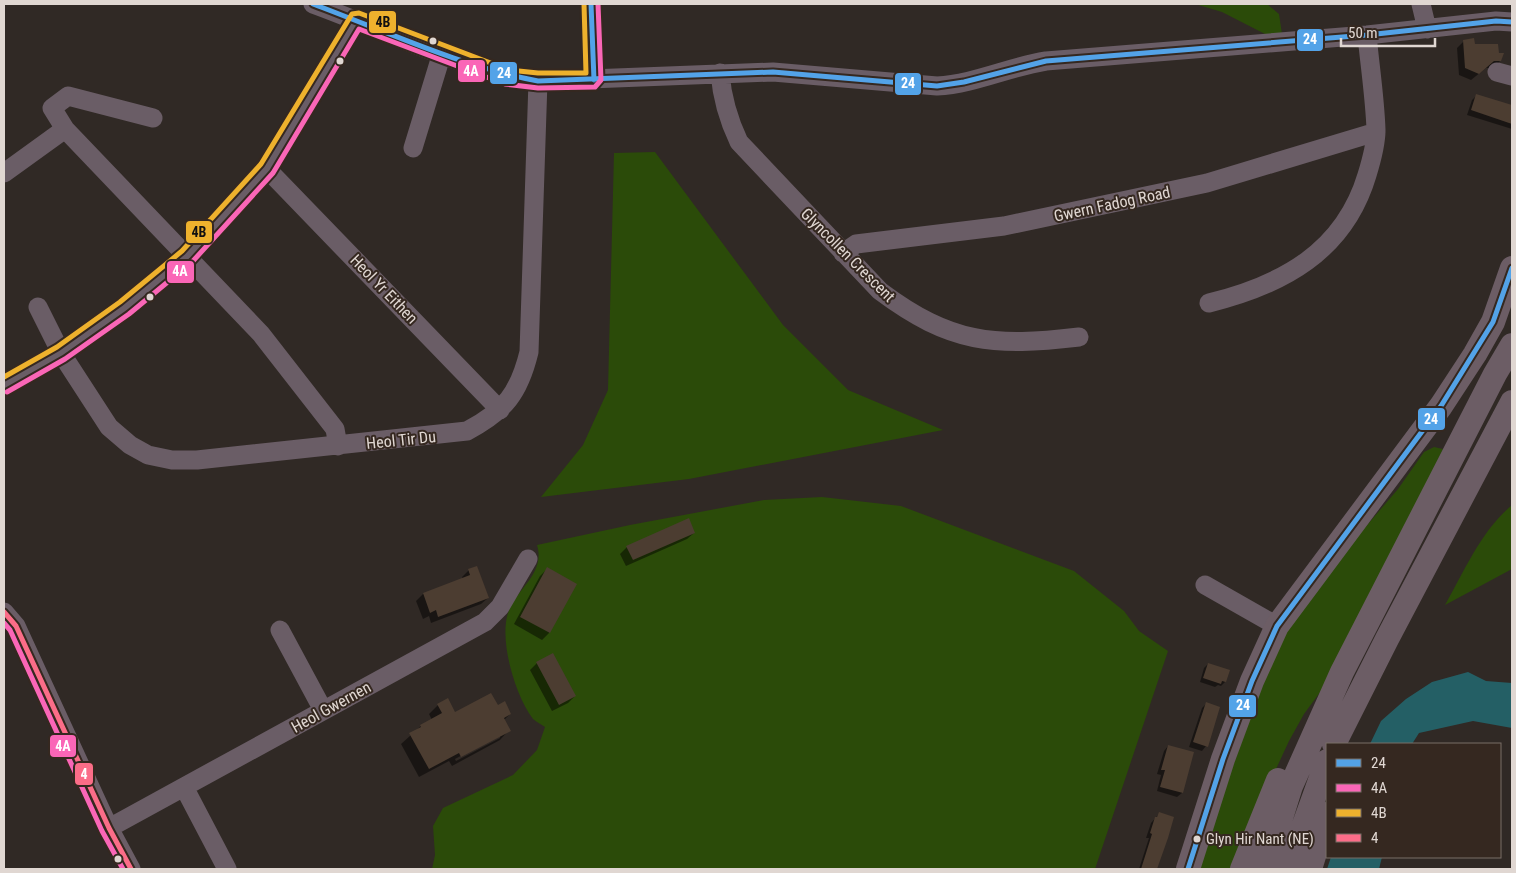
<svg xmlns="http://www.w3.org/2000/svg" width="1516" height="873" viewBox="0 0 1516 873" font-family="'Roboto Condensed',sans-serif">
<rect width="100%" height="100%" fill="#302925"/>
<!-- green -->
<path fill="#2b4b09" d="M1195,4H1267L1279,14L1282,34H1265L1222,12Z
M655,152L783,325L848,390L943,430L689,479L541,497L583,445L608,390L614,153Z
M1434,447L1443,449L1332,676L1304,714L1289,741L1251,823L1235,869H1198L1209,832L1277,644L1320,580L1398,489L1424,452Z
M822,497L901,506L1074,571L1124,611L1139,631L1168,651L1095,869H432L435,855L433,826L443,808L513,775L537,750L545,727C541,724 536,722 533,719C515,695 499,641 508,613C515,590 546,574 537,545L630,525L764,500Z
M1512,505V569L1445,605C1465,570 1481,531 1512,505Z"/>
<!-- water -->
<path fill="#245f65" d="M1468,672L1486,681L1512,683V728L1473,721L1419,733L1412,744H1370L1381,721L1406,699L1432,682Z
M1331,857H1382L1379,869H1327Z"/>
<!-- shadow -->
<path fill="#0007" fill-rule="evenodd" d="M1464,41L1474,45L1500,61L1493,68H1486L1471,80L1459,75L1457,48Z
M1477,95L1512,107V129L1467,115L1472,100Z
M694,533L687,539L626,566L620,554L627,547Z
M547,569L575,584L549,633L542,640L514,624L540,576Z
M469,570L488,598L481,604L431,623L429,616L423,619L416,601L423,594L463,579L462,577Z
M537,663L575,696L568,703L552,711L530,670Z
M1208,664L1225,682L1221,686L1218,685L1215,687L1200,682L1204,668Z
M1206,704V746L1202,751L1189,747L1202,708Z
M438,705L455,714L497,706L510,714L504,720L509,730L500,740L452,766L449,761L419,777L401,744L421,726L432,720L429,714ZM500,735V738L456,761L455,759Z
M1168,746L1193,753L1182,793L1177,797L1157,791L1161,775L1157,774L1164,751Z
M1159,814L1172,817L1156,869H1139L1149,838H1146L1151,823Z"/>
<!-- building -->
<path fill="#4c3d31" d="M1474,38L1475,44H1498L1499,53H1504L1501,61H1494L1479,74L1465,68L1463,40Z
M1476,94L1512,105V124L1471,110Z
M689,518L695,533L633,560L626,546Z
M477,566L489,598L438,617L436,610L430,613L423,593L470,575L468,569Z
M547,567L577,584L550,633L520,617Z
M553,653L576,696L559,705L536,662Z
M1208,663L1230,670L1226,682L1222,681L1221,684L1203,678Z
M491,693L498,705L505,701L511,714L504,718L511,731L461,757L459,753L429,769L409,733L421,727L420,725L442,713L437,704L448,698L455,712Z
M1206,702L1220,707L1208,747L1193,742Z
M1168,745L1194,752L1183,793L1160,787L1165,770H1161Z
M1159,812L1174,817L1168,838L1157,869H1141L1152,834L1150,833L1155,817H1157Z"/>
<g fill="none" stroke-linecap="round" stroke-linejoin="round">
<!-- minor -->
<path stroke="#6a5d66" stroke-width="19" d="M313,4C385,30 462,70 538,81L773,72L937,86C974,84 1009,67 1046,61L1367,35L1496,21L1512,22
M591,4L594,80
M1421,4L1427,29
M1497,72L1512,76
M720,73C722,98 728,119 739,142L880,291C951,344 994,347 1079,337
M153,118L68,96L52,108L65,129L261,334L335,429L338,446
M413,148L442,53
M267,169L500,410
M4,173L65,129
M843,253L856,244L1004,226L1207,183L1376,132
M1209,303C1282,285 1344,252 1367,175C1371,162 1376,145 1376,130C1375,99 1370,67 1367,35
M38,307L61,353L109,427L130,445L148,455L172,460H197L467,431C505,411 519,393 529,352L538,81
M4,385L31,371L61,353L125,308L187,256L267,169L356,20
M1205,585L1277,626
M4,612L16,626L109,828L131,869
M280,630L323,710
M184,787L227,869
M109,828L485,622L500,607L528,559"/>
<!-- major -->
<path stroke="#6c5d65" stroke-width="24" d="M1334,744L1387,639L1512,402
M1188,869L1223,759L1252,681L1277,626L1441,406L1475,354L1493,322L1512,268
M1242,869L1278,780
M1265,869L1291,786L1342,672L1495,374L1512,345
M1288,869L1327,761
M1310,869L1327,814"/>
<defs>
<path id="bus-1" d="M313,4C388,32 459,66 538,81L773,72L937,86L964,82L1046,61L1367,35L1496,21L1512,22
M591,4L594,80
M1188,869L1223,759L1252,681L1277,626L1441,406L1493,322L1512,268"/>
<path id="bus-2" d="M7,392L65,359L129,314L193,261L273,173L359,29L505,84L538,88L595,87L601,80L598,4
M4,623L10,630L102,831L123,869"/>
<path id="bus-3" d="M4,377L57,347L120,302L182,251L261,164L352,14L359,13L509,70L538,73H586L584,4"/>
<path id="bus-4" d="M4,612L16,626L109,828L131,869"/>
</defs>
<!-- bus-1 casing -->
<use href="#bus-1" stroke="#352820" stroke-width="9"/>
<!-- bus-2 casing -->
<use href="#bus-2" stroke="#352820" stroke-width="9"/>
<!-- bus-3 casing -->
<use href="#bus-3" stroke="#352820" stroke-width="9"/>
<!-- bus-4 casing -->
<use href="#bus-4" stroke="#352820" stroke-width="9"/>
<!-- bus-1 -->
<use href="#bus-1" stroke="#53a3e8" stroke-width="5"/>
<!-- bus-2 -->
<use href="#bus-2" stroke="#fa66b7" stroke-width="5"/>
<!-- bus-3 -->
<use href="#bus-3" stroke="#eeb12d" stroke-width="5"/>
<!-- bus-4 -->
<use href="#bus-4" stroke="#fb6d88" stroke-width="5"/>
</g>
<!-- markers -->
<g fill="#e0d7d2" stroke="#352820" stroke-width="2">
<circle cx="433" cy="41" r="4.5"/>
<circle cx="340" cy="61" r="4.5"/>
<circle cx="150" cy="297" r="4.5"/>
<circle cx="1197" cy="839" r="4.5"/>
<circle cx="118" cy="859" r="4.5"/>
</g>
<g text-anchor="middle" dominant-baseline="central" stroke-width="4" stroke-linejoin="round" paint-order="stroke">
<!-- bus labels -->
<g font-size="15" fill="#e0d7d2" stroke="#352820" text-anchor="start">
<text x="1206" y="839">Glyn Hir Nant (NE)</text>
</g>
<!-- street labels -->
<g font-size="16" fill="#e0d7d2" stroke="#352820">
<text transform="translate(1112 204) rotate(-12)">Gwern Fadog Road</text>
<text transform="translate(848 255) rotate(45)">Glyncollen Crescent</text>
<text transform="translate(384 289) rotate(46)">Heol Yr Eithen</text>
<text transform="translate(401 440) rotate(-6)">Heol Tir Du</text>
<text transform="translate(331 707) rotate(-29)">Heol Gwernen</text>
</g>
</g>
<g stroke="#352820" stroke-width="2">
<rect x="368" y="10" width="29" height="24" rx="5" fill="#eeb12d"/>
<rect x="1296" y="28" width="28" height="24" rx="5" fill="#53a3e8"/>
<rect x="457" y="59" width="29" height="24" rx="5" fill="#fa66b7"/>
<rect x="489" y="61" width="29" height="24" rx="5" fill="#53a3e8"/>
<rect x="894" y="72" width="28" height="24" rx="5" fill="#53a3e8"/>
<rect x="185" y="220" width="28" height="24" rx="5" fill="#eeb12d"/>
<rect x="166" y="260" width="29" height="24" rx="5" fill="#fa66b7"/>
<rect x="1417" y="407" width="29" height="24" rx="5" fill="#53a3e8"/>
<rect x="1228" y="694" width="29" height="24" rx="5" fill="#53a3e8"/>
<rect x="49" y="734" width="28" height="24" rx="5" fill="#fa66b7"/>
<rect x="74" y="762" width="20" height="24" rx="5" fill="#fb6d88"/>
</g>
<g font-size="14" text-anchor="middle" font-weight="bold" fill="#fff">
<text x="1310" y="44">24</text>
<text x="471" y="76">4A</text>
<text x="504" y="78">24</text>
<text x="908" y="88">24</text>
<text x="180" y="276">4A</text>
<text x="1431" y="424">24</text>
<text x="1243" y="710">24</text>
<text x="63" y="751">4A</text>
<text x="84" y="779">4</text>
</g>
<g font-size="14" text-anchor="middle" font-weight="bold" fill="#111">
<text x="383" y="27">4B</text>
<text x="199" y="237">4B</text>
</g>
<!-- border -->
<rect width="1516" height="873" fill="none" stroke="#e0d7d2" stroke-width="10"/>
<!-- legend -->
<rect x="1326" y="743" width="175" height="115" fill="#352820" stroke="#796e67"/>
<rect x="1336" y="759" width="25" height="8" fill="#53a3e8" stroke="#796e67"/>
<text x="1371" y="768" font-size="15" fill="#e0d7d2">24</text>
<rect x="1336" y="784" width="25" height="8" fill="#fa66b7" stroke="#796e67"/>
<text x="1371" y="793" font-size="15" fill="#e0d7d2">4A</text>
<rect x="1336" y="809" width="25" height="8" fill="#eeb12d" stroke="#796e67"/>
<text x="1371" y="818" font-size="15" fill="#e0d7d2">4B</text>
<rect x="1336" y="834" width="25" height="8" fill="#fb6d88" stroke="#796e67"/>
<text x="1371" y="843" font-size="15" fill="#e0d7d2">4</text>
<!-- scale -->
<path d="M1341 38v8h94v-8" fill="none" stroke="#e0d7d2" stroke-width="2.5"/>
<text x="1348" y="38" font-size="15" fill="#e0d7d2" stroke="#352820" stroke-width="4" paint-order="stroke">50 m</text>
</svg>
